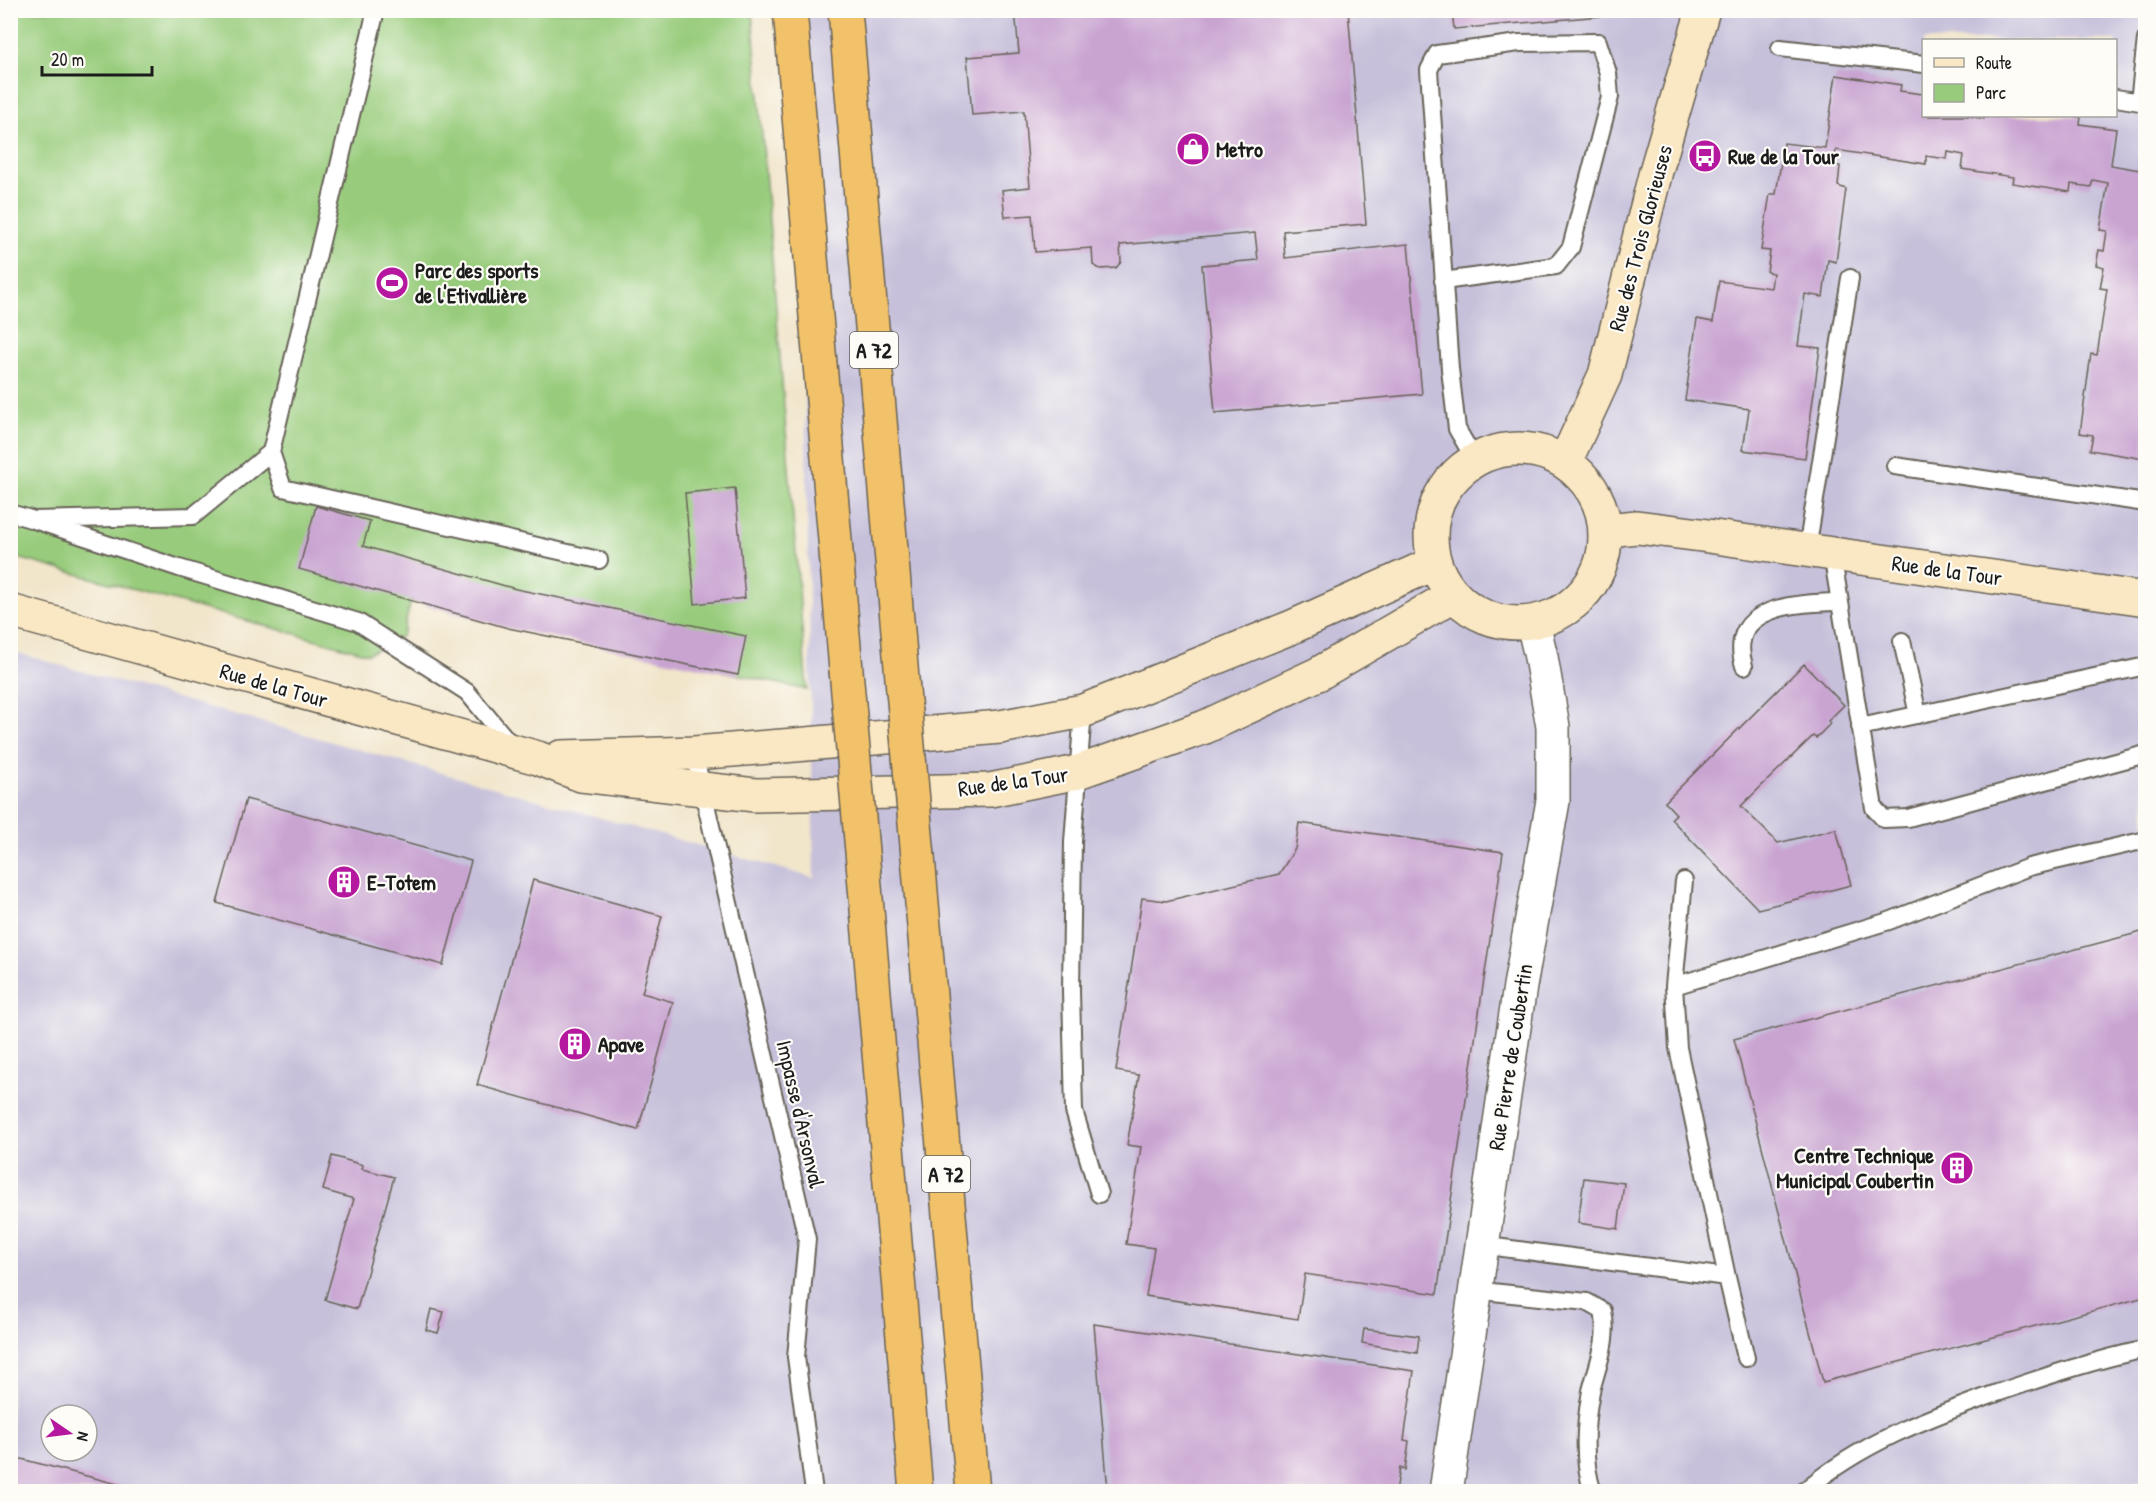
<svg xmlns="http://www.w3.org/2000/svg" width="2156" height="1502" viewBox="0 0 2156 1502" font-family="'Patrick Hand',sans-serif">
<rect width="100%" height="100%" fill="#fdfcf7"/>
<filter id="ink" filterUnits="userSpaceOnUse"><feTurbulence type="fractalNoise" baseFrequency=".0167" numOctaves="2"/><feDisplacementMap in="SourceGraphic" scale="12" xChannelSelector="R" yChannelSelector="G"/><feConvolveMatrix kernelMatrix="1 2 1 2 8 2 1 2 1" color-interpolation-filters="sRGB"/></filter>
<filter id="wash" filterUnits="userSpaceOnUse"><feTurbulence type="fractalNoise" baseFrequency=".008" numOctaves="4" result="noise"/><feDisplacementMap in="SourceGraphic" scale="24" xChannelSelector="R" yChannelSelector="G"/><feGaussianBlur stdDeviation="1.35" result="paint"/><feColorMatrix in="noise" values="0 0 0 0 0 0 0 0 0 0 0 0 0 0 0 0 0 1.4 0 .05"/><feComposite in="paint" operator="in"/></filter>
<g filter="url(#wash)">
<rect width="100%" height="100%" fill="#f1e5ca"/>
<!-- industrial -->
<path fill="#c6c0da" fill-rule="evenodd" d="M798,11H2145V1480L2104,1492L11,1491L10,651L814,878ZM1924,40H2116V116H1924ZM51,1415H87V1451H51Z"/>
<!-- green -->
<path fill="#98cc7c" stroke="#5a744c" stroke-width="1.5" d="M10,11H752L807,690L411,601L402,636L368,654L11,556Z"/>
<g id="blocks">
<!-- building -->
<path fill="#c9a4d1" d="M1015,10H1348L1366,224L1283,231L1285,258L1408,244L1422,394L1215,413L1202,265L1258,260L1255,233L1120,245L1121,262L1116,268L1100,269L1093,265L1092,248L1035,252L1032,215L1005,217L1002,190L1030,187L1024,111L972,115L967,57L1019,53Z
M1452,10H1612V15L1454,29Z
M1836,75L1901,85L1900,91L1923,94V116H1969L1984,119L1985,116H2071L2081,117L2080,124L2116,129L2111,165L2145,171V459L2090,450L2093,435L2080,433L2091,354L2097,355L2107,289L2100,288L2104,267L2096,265L2099,250L2104,251L2107,231L2100,230L2108,183L2093,180L2091,187L2071,184L2070,192L2012,183L2013,177L1962,169L1964,155L1948,152L1947,159L1926,156V164L1836,150L1834,165L1840,166L1838,186L1846,189L1836,262L1828,260L1823,297L1805,294L1798,346L1820,348L1805,458L1743,450L1749,409L1685,400L1697,319L1713,322L1719,281L1771,288L1773,273L1767,272L1770,251L1761,250L1770,194H1776L1784,143L1825,148Z
M735,488L745,598L695,604L685,493Z
M316,506L370,521L363,546L516,589L746,636L738,675L508,628L299,569Z
M1804,664L1844,705L1828,721L1830,724L1816,738L1813,736L1741,806L1778,843L1836,829L1851,885L1758,909L1671,819L1676,814L1665,802Z
M246,799L471,861L443,965L217,903Z
M1299,823L1503,852L1437,1294L1305,1274L1298,1319L1146,1296L1154,1248L1126,1244L1141,1147L1127,1145L1139,1075L1116,1071L1142,898L1166,901L1279,874L1295,849Z
M533,880L662,916L642,993L673,1002L638,1130L477,1085Z
M2145,931V1297L1823,1382L1734,1039Z
M332,1156L363,1165L362,1169L394,1177L357,1309L325,1300L354,1199L323,1190Z
M1584,1178L1624,1183L1618,1229L1578,1223Z
M431,1309L444,1312L438,1333L426,1330Z
M1094,1324L1414,1371L1404,1440L1409,1441L1405,1470L1400,1468L1396,1491H1108Z
M1364,1329L1419,1336L1417,1353L1362,1343Z
M10,1456L144,1491H143L10,1490Z"/>
</g>
</g>
<g filter="url(#ink)">
<use href="#blocks" fill-opacity="0" stroke="#676259" stroke-width="1.5"/>
<g fill="none" stroke-linecap="round" stroke-linejoin="round">
<defs>
<path id="lane" d="M376,10L271,452L283,488L599,560
M1780,48L1924,64
M2116,98L2146,103
M2139,102L2146,39
M1443,281L1556,266L1571,247L1610,97L1608,73L1598,42L1519,43L1437,54L1429,70L1450,369L1457,429L1475,460
M1895,466L2146,503
M10,513L34,520L193,516L271,452
M34,520L179,568L358,622L467,692L512,746
M1807,550L1850,278
M1832,554L1874,808L1884,819L1908,818L2146,754
M1902,641L1918,715
M1744,666C1726,605 1798,603 1839,602
M1083,711L1073,842L1071,991L1074,1111L1099,1194
M1860,727L2146,666
M694,753L807,1239L796,1357L814,1492
M1674,986L1684,881
M1480,1245L1727,1277L1678,1048L1674,986L1889,921L2029,867L2146,840
M1727,1277L1746,1358
M1473,1290L1587,1302L1603,1311C1609,1340 1598,1363 1591,1391C1585,1423 1582,1461 1593,1492
M1803,1492C1860,1443 1928,1418 1997,1393C2047,1376 2094,1360 2146,1349"/>
<path id="street" d="M1446,1492L1520,986L1553,801V727L1541,657L1533,623"/>
<path id="secondary" d="M1431 536a87 87 0 1 1 174 0a87 87 0 1 1-174 0Z
M1565,462L1605,375L1656,171L1703,10
M1606,530L1637,527L1701,535L2146,599
M10,611L538,758L581,775L755,795L990,790L1078,772L1205,727L1318,674L1452,596
M561,757L694,753L795,745L1000,727L1083,711L1292,627L1435,563"/>
<path id="highway" d="M790,10L846,670
M845,10L903,690
M918,857L973,1492
M864,874L916,1492"/>
</defs>
<!-- lane casing -->
<use href="#lane" stroke="#676259" stroke-width="20"/>
<!-- street casing -->
<use href="#street" stroke="#676259" stroke-width="36"/>
<!-- secondary casing -->
<use href="#secondary" stroke="#676259" stroke-width="36"/>
<!-- highway casing -->
<use href="#highway" stroke="#676259" stroke-width="36"/>
<!-- lane -->
<use href="#lane" stroke="#fff" stroke-width="16"/>
<!-- street -->
<use href="#street" stroke="#fff" stroke-width="33"/>
<!-- secondary -->
<use href="#secondary" stroke="#fae7c3" stroke-width="33"/>
<!-- highway -->
<use href="#highway" stroke="#f2c26a" stroke-width="33"/>
<defs>
<path id="highway-bridge" d="M846,670L864,874
M903,690L918,857"/>
</defs>
<!-- highway-bridge casing -->
<use href="#highway-bridge" stroke="#676259" stroke-width="36" stroke-linecap="butt"/>
<!-- highway-bridge -->
<use href="#highway-bridge" stroke="#f2c26a" stroke-width="33"/>
</g>
</g>
<!-- icons -->
<defs>
<symbol id="shop-disc" viewBox="-11 -11 22 22"><circle r="9.5" fill="#b5179e" stroke="#fdfcf7"/><path d="M-5-2.5h2.3a2.7 3.5 0 0 1 5.4 0H5L5.5 6h-11ZM-1.5-2.5h3a1.5 2.3 0 0 0-3 0Z" fill="#fff"/></symbol>
<symbol id="bus-disc" viewBox="-11 -11 22 22"><circle r="9.5" fill="#b5179e" stroke="#fdfcf7"/><path d="M-5-6H5V4H4V6H2V4H-2V6H-4V4H-5ZM-3.5-4V0h7V-4ZM-3.5 1.2v1.5H-2V1.2ZM2 1.2v1.5H3.5V1.2Z" fill="#fff"/></symbol>
<symbol id="stadium-disc" viewBox="-11 -11 22 22"><circle r="9.5" fill="#b5179e" stroke="#fdfcf7"/><path d="M0-5a6.5 5 0 1 0 0 10a6.5 5 0 1 0 0-10ZM-3.5-1.8h7v3.6h-7Z" fill="#fff"/></symbol>
<symbol id="building-disc" viewBox="-11 -11 22 22"><circle r="9.5" fill="#b5179e" stroke="#fdfcf7"/><path d="M-4-6H4V6H1V3H-1V6H-4ZM-2.5-4.3h1.7v1.8h-1.7ZM.8-4.3h1.7v1.8H.8ZM-2.5-1h1.7V.8h-1.7ZM.8-1h1.7V.8H.8Z" fill="#fff"/></symbol>
</defs>
<g fill-rule="evenodd">
<use href="#shop-disc" x="1174" y="130" width="38" height="38"/>
<use href="#bus-disc" x="1686" y="137" width="38" height="38"/>
<use href="#stadium-disc" x="373" y="264" width="38" height="38"/>
<use href="#building-disc" x="325" y="863" width="38" height="38"/>
<use href="#building-disc" x="556" y="1025" width="38" height="38"/>
<use href="#building-disc" x="1938" y="1149" width="38" height="38"/>
</g>
<g text-anchor="middle" dominant-baseline="central" stroke-width="4.5" stroke-linejoin="round" paint-order="stroke">
<!-- shield labels -->
<g fill="#fdfcf7" stroke="#605f5e" stroke-width="1.5">
<rect x="850" y="332" width="48" height="36" rx="4.5"/>
<rect x="922" y="1156" width="48" height="36" rx="4.5"/>
</g>
<g font-size="21" font-weight="bold" fill="#1c1c1c">
<text x="874" y="350">A 72</text>
<text x="946" y="1174">A 72</text>
</g>
<!-- poi labels -->
<g font-size="22" font-weight="bold" fill="#1c1c1c" stroke="#fdfcf7" text-anchor="start">
<text x="1216" y="149">Metro</text>
<text x="1728" y="156">Rue de la Tour</text>
<text x="415" y="270">Parc des sports<tspan x="415" dy="25">de l'Etivallière</tspan></text>
<text x="367" y="882">E-Totem</text>
<text x="598" y="1044">Apave</text>
<text x="1934" y="1155" text-anchor="end">Centre Technique<tspan x="1934" dy="25">Municipal Coubertin</tspan></text>
</g>
<!-- street labels -->
<g font-size="22" fill="#1c1c1c" stroke="#fdfcf7">
<text transform="translate(1640 238) rotate(-75)">Rue des Trois Glorieuses</text>
<text transform="translate(1947 570) rotate(8)">Rue de la Tour</text>
<text transform="translate(274 685) rotate(16)">Rue de la Tour</text>
<text transform="translate(1013 781) rotate(-8)">Rue de la Tour</text>
<text transform="translate(1510 1057) rotate(-81)">Rue Pierre de Coubertin</text>
<text transform="translate(801 1114) rotate(77)">Impasse d'Arsonval</text>
</g>
</g>
<!-- margin -->
<rect width="2156" height="1502" fill="none" stroke="#fdfcf7" stroke-width="36"/>
<!-- legend -->
<rect x="1922" y="39" width="195" height="78" fill="#fdfcf7" stroke="#a3a29f" stroke-width="1.5"/>
<rect x="1934" y="58" width="30" height="9" fill="#fae7c3" stroke="#a3a29f" stroke-width="1.5"/>
<text x="1976" y="69" font-size="18" fill="#1c1c1c">Route</text>
<rect x="1934" y="84" width="30" height="18" fill="#98cc7c" stroke="#a3a29f" stroke-width="1.5"/>
<text x="1976" y="99" font-size="18" fill="#1c1c1c">Parc</text>
<!-- north arrow -->
<g transform="translate(69 1433) rotate(104)"><circle r="28" fill="#fdfcf7" stroke="#a3a29f" stroke-width="1.5"/>
<path d="M0-4.5L10 22L0 15L-10 22Z" fill="#b5179e"/>
<text y="-9" font-size="16" font-weight="bold" text-anchor="middle" fill="#1c1c1c">N</text>
</g>
<!-- scale -->
<path d="M42 66v9h110v-9" fill="none" stroke="#1c1c1c" stroke-width="3"/>
<text x="51" y="66" font-size="18" fill="#1c1c1c" stroke="#fdfcf7" stroke-width="4.5" paint-order="stroke">20 m</text>
</svg>
